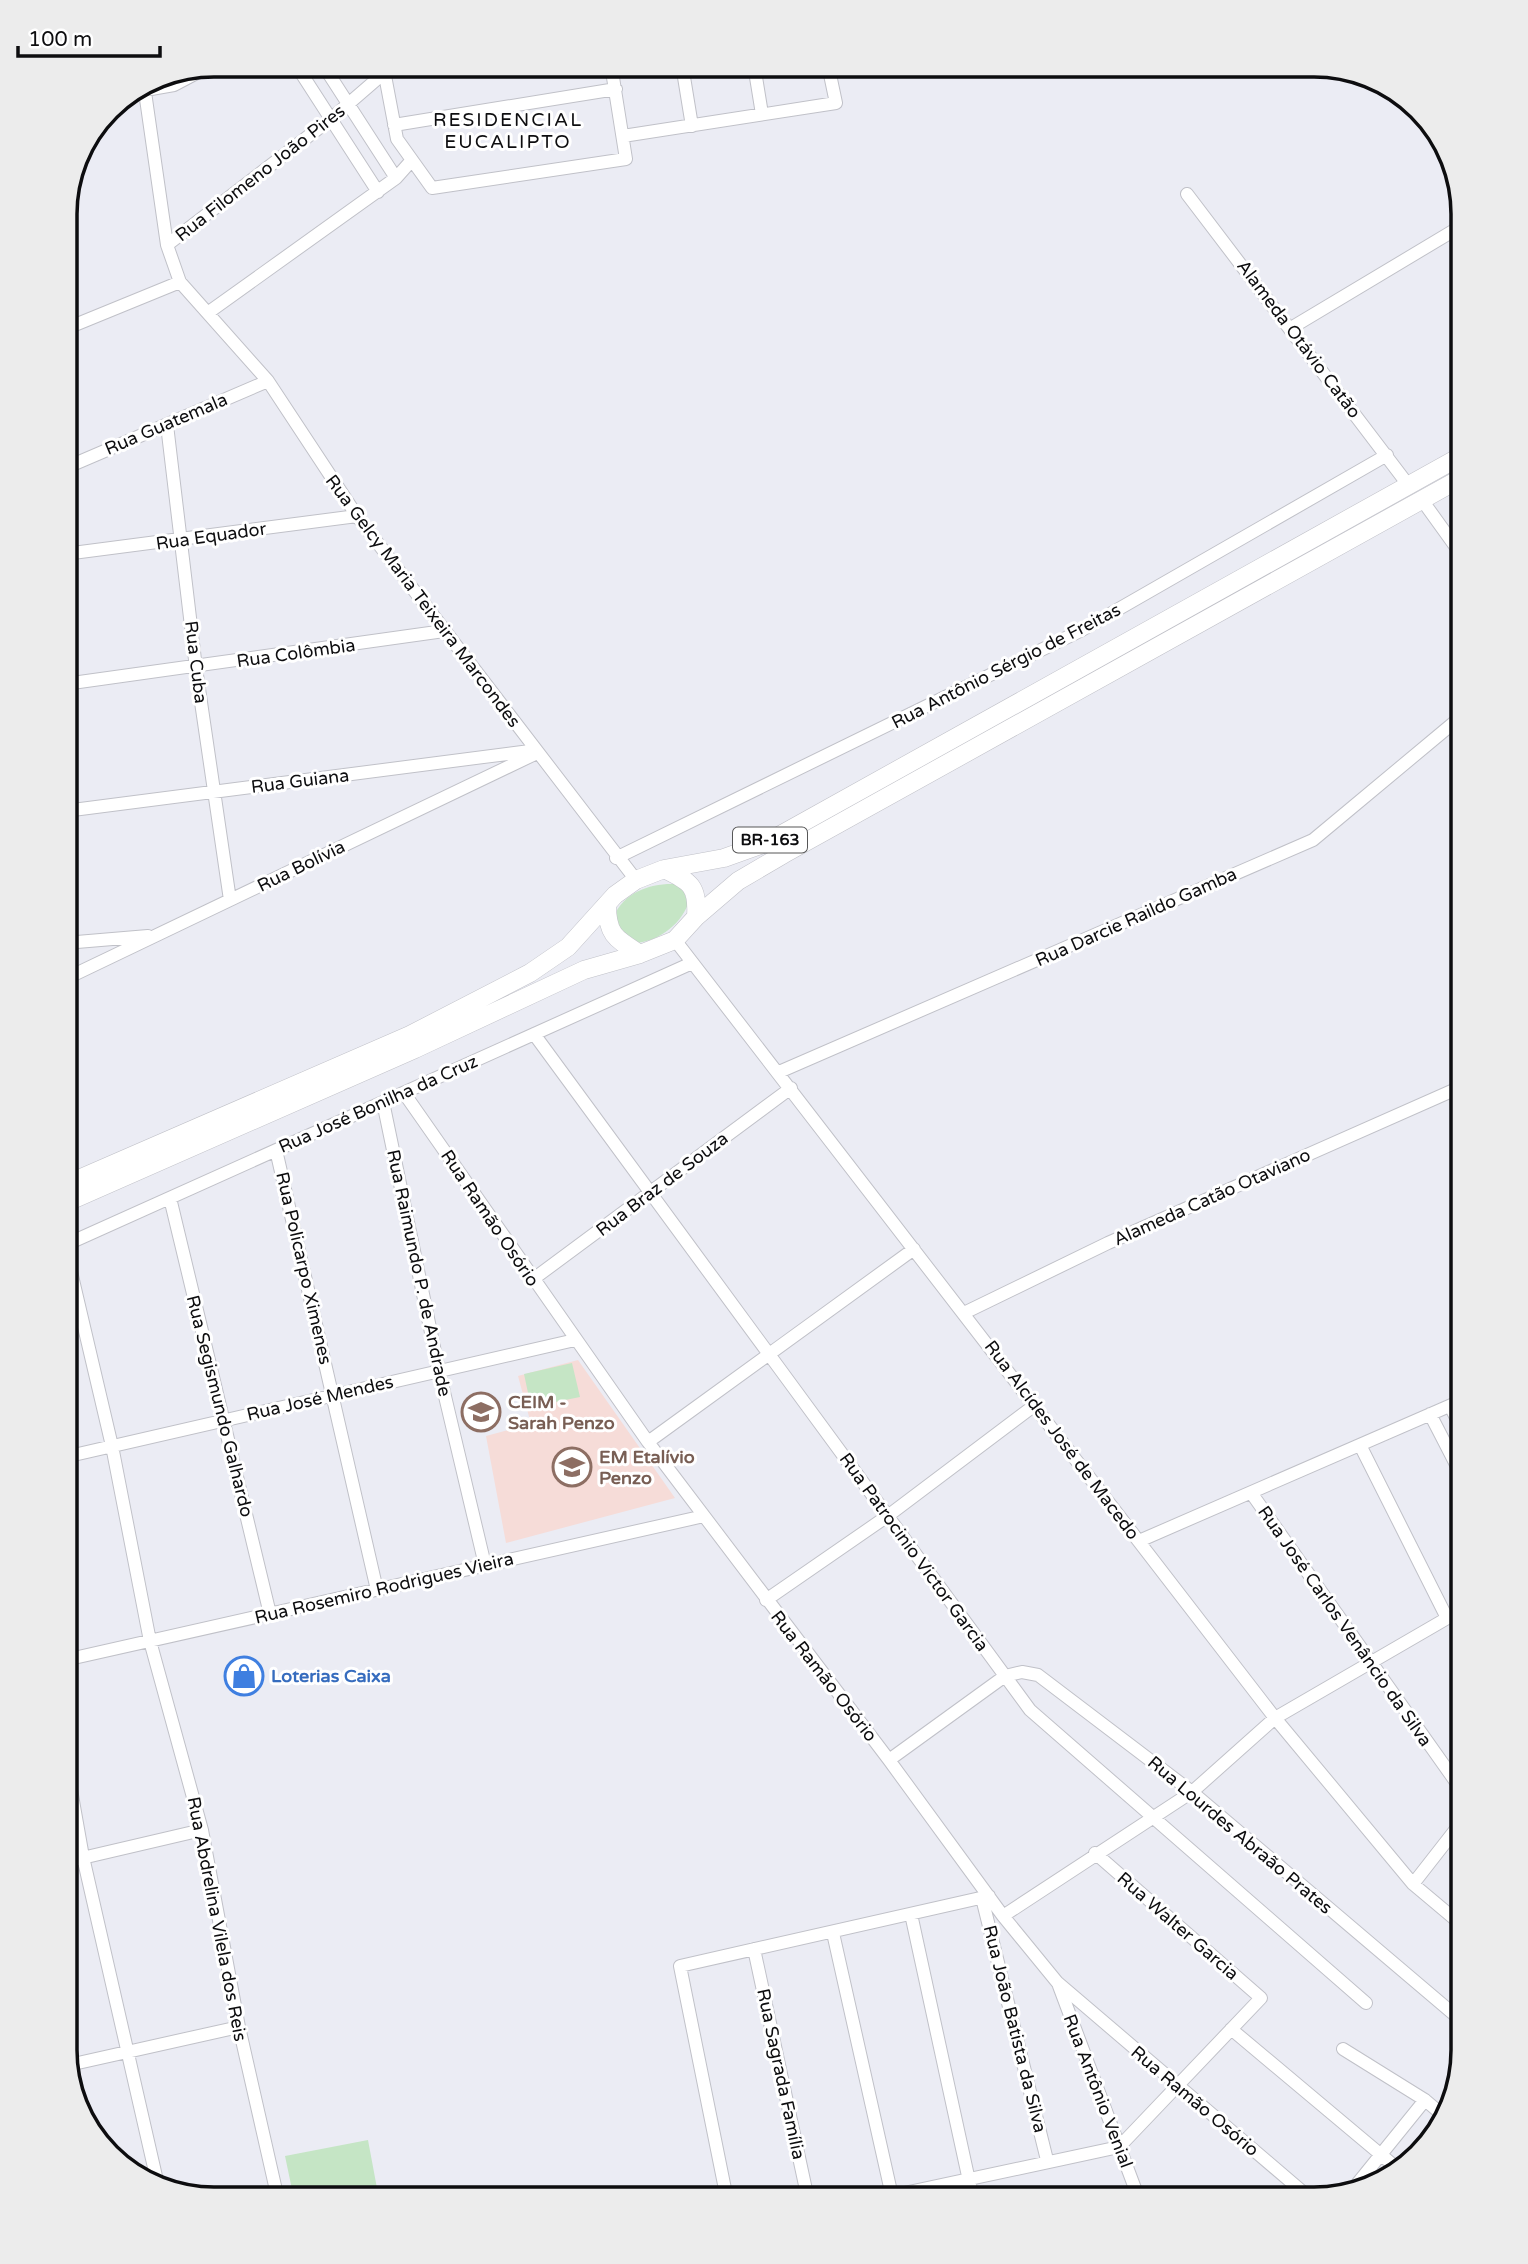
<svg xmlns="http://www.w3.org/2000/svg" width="1528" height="2264" viewBox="0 0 1528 2264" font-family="'Varela Round',sans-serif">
<rect width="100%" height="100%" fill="#ebecf4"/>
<!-- education -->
<path fill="#f6dcd8" d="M578,1360L675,1498L506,1543L486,1436L531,1424L518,1376Z"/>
<!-- green -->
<path fill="#c5e5c5" d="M675,884L683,888L688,904C679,928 653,945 627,943L614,916C624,892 651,883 675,884Z
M572,1363L580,1397L531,1407L524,1374Z
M368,2140L379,2199H294L285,2156Z"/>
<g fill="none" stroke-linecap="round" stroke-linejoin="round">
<defs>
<path id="minor" d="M296,65L378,192
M323,65L396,178
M383,65L397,139L432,188L626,159L611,65
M682,65L692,126
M754,65L762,114
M144,85L167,245L180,282L268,381L357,516L636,880
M134,92L174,85L210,66
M394,125L616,89
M623,136L836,103L828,65
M1187,194L1409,486
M167,245L332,118L384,73
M209,312L396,178L412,160
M1291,328L1463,225
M65,329L180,282
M167,425L196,668L230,900
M65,468L268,381
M1422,500L1463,557
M65,554L357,516
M65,684L444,631
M65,811L530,751
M616,858L1082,630L1387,455
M675,940L1275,1718L1413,1884L1463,1926
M65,943L148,936
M65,979L537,753
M534,1034L1030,1710L1366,2003
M779,1072L1313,840L1463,715
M404,1093L648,1442L889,1760L1003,1916L1057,1982L1311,2199
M383,1102L439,1371L485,1565
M276,1150L377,1590
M170,1198L270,1614
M69,1222V1263L112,1446L150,1641L202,1830L239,2027L278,2199
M65,1245L692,963
M532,1280L791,1088
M964,1313L1108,1243L1463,1086
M1450,1406L1463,1431
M1430,1414L1463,1478
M648,1442L914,1249
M1360,1445L1447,1618
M65,1457L575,1340
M1252,1494L1463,1792
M1139,1541L1463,1400
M766,1600L889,1515L1035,1405
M65,1660L704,1516
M65,1756L83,1857L158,2185
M889,1760L1005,1676L1022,1672L1038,1675L1192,1792L1463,2022
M65,1862L202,1830
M1413,1884L1463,1820
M982,1898L1047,2160
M911,1914L973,2199
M1003,1916L1192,1792L1275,1718L1463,1609
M833,1933L892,2196
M754,1949L808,2199
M1059,1986L1139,2199
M1231,2029L1398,2169
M1343,2049L1425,2100L1445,2117
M69,2065L239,2027
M1353,2189L1425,2100
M727,2199L680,1966L989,1896
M876,2199L1119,2147L1261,1998L1095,1853"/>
<path id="highway" d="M664,869C691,882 698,886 696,917
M607,905C607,935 616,939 640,954
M65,1185L410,1035L530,973L568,947L615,895L636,880L664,869L724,858L766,843L1463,455
M65,1203L415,1049L584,970L640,954L675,940L696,917L738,881L784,854L1463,477"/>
</defs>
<!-- minor casing -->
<use href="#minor" stroke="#c0c1c8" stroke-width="14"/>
<!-- highway casing -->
<use href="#highway" stroke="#c0c1c8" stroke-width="19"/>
<!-- minor -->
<use href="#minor" stroke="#fff" stroke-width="12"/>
<!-- highway -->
<use href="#highway" stroke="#fff" stroke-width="18"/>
</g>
<!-- icons -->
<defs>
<symbol id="school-ring" viewBox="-11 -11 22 22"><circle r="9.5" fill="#fff" stroke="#8d6e63" stroke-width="1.5"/><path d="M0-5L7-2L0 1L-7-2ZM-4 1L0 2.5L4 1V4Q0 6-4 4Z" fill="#8d6e63"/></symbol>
<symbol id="shop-ring" viewBox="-11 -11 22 22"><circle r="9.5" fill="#fff" stroke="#3f7fe0" stroke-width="1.5"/><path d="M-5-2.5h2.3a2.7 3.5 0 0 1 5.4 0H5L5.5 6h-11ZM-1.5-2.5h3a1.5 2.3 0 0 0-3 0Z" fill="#3f7fe0"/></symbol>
</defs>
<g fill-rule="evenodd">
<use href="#school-ring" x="459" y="1390" width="44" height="44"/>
<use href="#school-ring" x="550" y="1445" width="44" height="44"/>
<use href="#shop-ring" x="222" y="1654" width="44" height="44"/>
</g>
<g text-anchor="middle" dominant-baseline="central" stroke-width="6" stroke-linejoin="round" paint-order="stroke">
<!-- shield labels -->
<rect fill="#fff" stroke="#565657" stroke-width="2" x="733" y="827.5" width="74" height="25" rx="5"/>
<g font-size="16" font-weight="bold" fill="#0d0d0f">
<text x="770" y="840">BR-163</text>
</g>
<!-- street labels -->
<g font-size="18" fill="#0d0d0f" stroke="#fff">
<text transform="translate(260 173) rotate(-38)">Rua Filomeno João Pires</text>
<text transform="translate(1299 339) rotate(53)">Alameda Otávio Catão</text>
<text transform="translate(166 424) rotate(-23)">Rua Guatemala</text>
<text transform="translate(211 536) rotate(-8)">Rua Equador</text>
<text transform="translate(423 601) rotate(53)">Rua Gelcy Maria Teixeira Marcondes</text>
<text transform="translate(296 653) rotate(-8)">Rua Colômbia</text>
<text transform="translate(196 662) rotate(83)">Rua Cuba</text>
<text transform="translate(1006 666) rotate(-27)">Rua Antônio Sérgio de Freitas</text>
<text transform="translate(300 781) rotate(-7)">Rua Guiana</text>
<text transform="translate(301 866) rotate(-26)">Rua Bolívia</text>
<text transform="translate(1136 917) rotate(-24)">Rua Darcie Raildo Gamba</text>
<text transform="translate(378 1104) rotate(-24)">Rua José Bonilha da Cruz</text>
<text transform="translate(662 1184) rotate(-37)">Rua Braz de Souza</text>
<text transform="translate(1212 1197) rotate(-24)">Alameda Catão Otaviano</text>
<text transform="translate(490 1218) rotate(56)">Rua Ramão Osório</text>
<text transform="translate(304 1268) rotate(77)">Rua Policarpo Ximenes</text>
<text transform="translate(419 1273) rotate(78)">Rua Raimundo P. de Andrade</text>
<text transform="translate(320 1398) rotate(-13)">Rua José Mendes</text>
<text transform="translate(220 1406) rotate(76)">Rua Segismundo Galhardo</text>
<text transform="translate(1062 1440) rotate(53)">Rua Alcídes José de Macedo</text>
<text transform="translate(914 1552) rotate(54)">Rua Patrocinio Victor Garcia</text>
<text transform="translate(384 1588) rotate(-13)">Rua Rosemiro Rodrigues Vieira</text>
<text transform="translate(1345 1626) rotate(55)">Rua José Carlos Venâncio da Silva</text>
<text transform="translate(824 1676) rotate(52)">Rua Ramão Osório</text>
<text transform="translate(1240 1835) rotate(40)">Rua Lourdes Abraão Prates</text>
<text transform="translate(217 1919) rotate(79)">Rua Abdrelina Vilela dos Reis</text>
<text transform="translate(1178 1926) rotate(41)">Rua Walter Garcia</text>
<text transform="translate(1015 2029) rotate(76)">Rua João Batista da Silva</text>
<text transform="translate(781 2074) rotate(78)">Rua Sagrada Família</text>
<text transform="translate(1098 2091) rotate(69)">Rua Antônio Venial</text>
<text transform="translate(1195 2101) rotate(40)">Rua Ramão Osório</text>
</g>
<!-- education labels -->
<g font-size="18" font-weight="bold" fill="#785e54" stroke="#fff" text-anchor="start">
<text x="508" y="1402">CEIM -<tspan x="508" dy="21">Sarah Penzo</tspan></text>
<text x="599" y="1457">EM Etalívio<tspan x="599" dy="21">Penzo</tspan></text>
</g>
<!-- shop labels -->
<g font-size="18" font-weight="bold" fill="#366cbe" stroke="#fff" text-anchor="start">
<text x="271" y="1676">Loterias Caixa</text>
</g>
<!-- neighbourhood labels -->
<g font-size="19" letter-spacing="2" fill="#0d0d0f" stroke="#fff">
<text x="508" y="120">RESIDENCIAL<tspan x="508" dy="22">EUCALIPTO</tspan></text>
</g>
</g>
<!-- crop -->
<path d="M0 0H1528V2264H0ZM214 77H1314A137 137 0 0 1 1451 214V2050A137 137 0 0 1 1314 2187H214A137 137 0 0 1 77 2050V214A137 137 0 0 1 214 77Z" fill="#ececec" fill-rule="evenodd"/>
<path fill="none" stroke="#0d0d0f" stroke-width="3.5" d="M214 77H1314A137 137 0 0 1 1451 214V2050A137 137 0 0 1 1314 2187H214A137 137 0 0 1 77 2050V214A137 137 0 0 1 214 77Z"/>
<!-- scale -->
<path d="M18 46v10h142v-10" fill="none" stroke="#0d0d0f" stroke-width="3.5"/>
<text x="28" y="46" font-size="21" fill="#0d0d0f" stroke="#ffffff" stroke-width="5" paint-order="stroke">100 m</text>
</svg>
